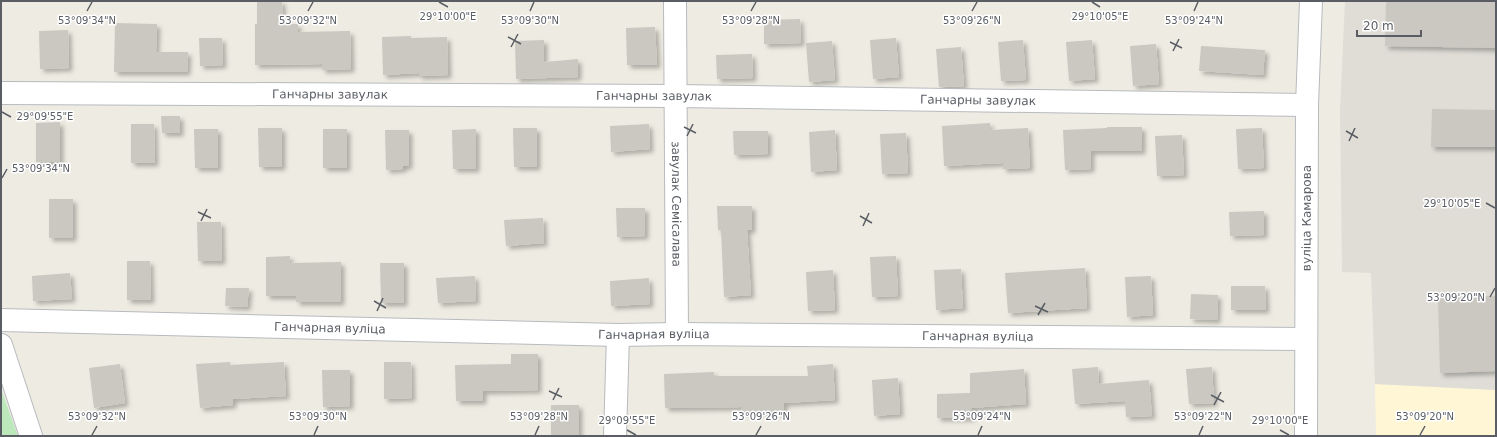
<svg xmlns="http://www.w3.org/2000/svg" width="1497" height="437" viewBox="0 0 1497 437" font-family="'DejaVu Sans',sans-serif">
<defs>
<filter id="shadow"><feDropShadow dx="3.5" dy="3.5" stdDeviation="2" flood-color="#0004"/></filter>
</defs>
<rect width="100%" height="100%" fill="#eeece2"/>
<!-- commercial -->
<path fill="#fff6d6" d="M1375,384L1496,390V436H1376Z"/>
<!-- industrial -->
<path fill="#dfddd6" d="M1345,1H1496V390L1375,384L1371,273L1342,272L1340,110Z"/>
<!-- green -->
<path fill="#bce8bc" d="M1,389L18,436H1Z"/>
<!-- building -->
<path fill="#cbc8c1" filter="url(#shadow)" d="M257,1H282L283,24H298V32L350,31L351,69L322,70V64L255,65V24H257Z
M1386,1H1496V48L1385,46Z
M800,19L801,43L764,44V20Z
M115,23L157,24L156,52H188L187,72H114Z
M655,27L657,65H627L626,28Z
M68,30L69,68L40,69L39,31Z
M411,36V38L447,37L448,75L419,76V73L383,75L382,37Z
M199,38H222L223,65L200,66Z
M896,38L899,77L873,79L870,40Z
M544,40V62L578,59V77L516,79L515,41Z
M1023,40L1026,80L1001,81L998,42Z
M1092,40L1095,79L1069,81L1066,42Z
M832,41L835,80L809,82L806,43Z
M1156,44L1159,84L1133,86L1130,46Z
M1201,46L1265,50L1263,75L1199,71Z
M961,47L964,86L939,87L936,49Z
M752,54L753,78L717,79L716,55Z
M1432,109L1496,110V147H1431Z
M161,116H180V133H162Z
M60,122V162H36V123Z
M990,123V130L1028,128L1030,168L1003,169V163L944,166L942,126Z
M131,124H154L155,163H131Z
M649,124L650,149L611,152L610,126Z
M1107,127H1142V151H1091V169L1065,170L1063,130L1107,128Z
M258,128H282V167H259Z
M513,128H537V167H514Z
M1262,128L1264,168L1238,169L1236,129Z
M194,129H218V168H195Z
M323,129H347V168H323Z
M476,129V169H453L452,130Z
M385,130H409V166H403V169L386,170Z
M835,130L837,170L811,172L809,132Z
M733,131H768V154L734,155Z
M906,133L908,173L882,174L880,134Z
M1182,135L1184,175L1157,176L1155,136Z
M49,199H73V238H49Z
M717,206H752V230H747L751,295L724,297L721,230H718Z
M616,208H645V236L617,237Z
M1264,211V235L1230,236L1229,212Z
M543,218L544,243L506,246L504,220Z
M197,222H221L222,261H198Z
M290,256V263L341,262V302H296V296H266V257Z
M896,256L898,296L872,297L870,257Z
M127,261H150L151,300H127Z
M380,263H404V303H381Z
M1085,268L1087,308L1008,313L1005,273Z
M961,269L963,308L936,310L934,270Z
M833,270L835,310L808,311L806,272Z
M70,273L72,299L33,301L32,276Z
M475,276L476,301L438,303L436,278Z
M1151,276L1153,315L1127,317L1125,277Z
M649,278L650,304L611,306L610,281Z
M1231,286H1265L1266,310H1231Z
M226,288H249L247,307L225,306Z
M1191,294L1218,295L1217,320L1190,319Z
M1496,296V371L1440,373L1438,297Z
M511,354H538V390L483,391V401H456L455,365L511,364Z
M230,362V365L284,362L286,396L233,399V405L200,408L196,364Z
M384,362H411L412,398L384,399Z
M120,364L125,403L94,408L89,368Z
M833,364L835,400L784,403V412H741V407L665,408L664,374L714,372V376H808L807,366Z
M1098,367L1099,384L1149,380L1152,416L1126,417L1125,401L1075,404L1072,369Z
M1212,367L1214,403L1189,404L1186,369Z
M1024,369L1026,404L971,408L972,418H937V394L970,393V373Z
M322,370H350V406L323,407Z
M898,378L900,414L874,416L872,380Z
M551,405H579V436H551Z"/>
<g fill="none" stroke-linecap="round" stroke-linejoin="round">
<defs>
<g id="minor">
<path id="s1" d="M675,1L677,334"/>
<path id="s2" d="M1,93L676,96L1307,105"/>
<path id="s3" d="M1,320L618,335L677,334L1306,339"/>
<path d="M1,345L31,436"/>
<path d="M615,436L618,335"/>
<path id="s4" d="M1306,436L1307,105L1311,1"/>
</g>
</defs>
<!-- minor casing -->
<use href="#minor" stroke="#b7babf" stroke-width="24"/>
<!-- minor -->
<use href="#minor" stroke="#fff" stroke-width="22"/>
</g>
<!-- ticks -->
<path fill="none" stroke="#5a5e64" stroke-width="1.5" d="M439,2L448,7M1092,2L1100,7M87,11L92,2M308,11L313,2M530,11L534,2M751,11L756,2M972,11L977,2M1194,11L1198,2M508,37L521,44M1170,42L1182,48M511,47L518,34M1173,51L1179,39M2,112L11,117M684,127L696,133M1346,131L1358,138M687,136L693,124M1349,141L1355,128M2,178L7,169M1486,203L1495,208M198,212L211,218M860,216L872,223M201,221L207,209M863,226L869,213M1490,297L1495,288M374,301L386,308M1035,306L1048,312M377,311L383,298M1038,315L1045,303M549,391L562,397M1211,395L1224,402M553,400L559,388M1214,405L1221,392M627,430L636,435M1280,430L1289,435M92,435L97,426M314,435L318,426M535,435L539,426M756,435L761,426M978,435L982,426M1199,435L1203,426M1420,435L1425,426"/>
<g text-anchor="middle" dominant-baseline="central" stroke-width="3" stroke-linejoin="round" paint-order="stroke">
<!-- street labels -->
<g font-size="12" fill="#5a5e64" stroke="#fff">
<text stroke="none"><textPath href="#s2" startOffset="329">Ганчарны завулак</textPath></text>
<text stroke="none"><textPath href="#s2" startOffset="653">Ганчарны завулак</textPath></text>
<text stroke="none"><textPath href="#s2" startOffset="977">Ганчарны завулак</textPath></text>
<text stroke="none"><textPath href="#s1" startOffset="203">завулак Семісалава</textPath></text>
<text stroke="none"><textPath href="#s4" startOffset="218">вуліца Камарова</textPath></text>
<text stroke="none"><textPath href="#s3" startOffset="329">Ганчарная вуліца</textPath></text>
<text stroke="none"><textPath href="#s3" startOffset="653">Ганчарная вуліца</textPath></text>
<text stroke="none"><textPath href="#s3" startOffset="977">Ганчарная вуліца</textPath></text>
</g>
</g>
<g font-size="10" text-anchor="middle" fill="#5a5e64" stroke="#fff" stroke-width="3" stroke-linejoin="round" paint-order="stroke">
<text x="448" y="20">29°10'00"E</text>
<text x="1100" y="20">29°10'05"E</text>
<text x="87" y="24">53°09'34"N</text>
<text x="308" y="24">53°09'32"N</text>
<text x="530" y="24">53°09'30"N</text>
<text x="751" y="24">53°09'28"N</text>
<text x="972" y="24">53°09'26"N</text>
<text x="1194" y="24">53°09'24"N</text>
<text x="45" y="120">29°09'55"E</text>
<text x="41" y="172">53°09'34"N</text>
<text x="1452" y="207">29°10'05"E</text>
<text x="1456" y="301">53°09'20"N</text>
<text x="97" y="420">53°09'32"N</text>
<text x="318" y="420">53°09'30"N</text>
<text x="539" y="420">53°09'28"N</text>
<text x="761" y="420">53°09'26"N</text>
<text x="982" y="420">53°09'24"N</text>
<text x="1203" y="420">53°09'22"N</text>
<text x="1425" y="420">53°09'20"N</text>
<text x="627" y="424">29°09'55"E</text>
<text x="1280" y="424">29°10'00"E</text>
</g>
<!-- border -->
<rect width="1497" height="437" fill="none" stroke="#5a5e64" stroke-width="4"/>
<!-- scale -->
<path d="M1357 30v6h64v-6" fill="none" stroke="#5a5e64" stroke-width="2"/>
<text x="1363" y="30" font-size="12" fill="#5a5e64" stroke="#ffffff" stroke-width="3" paint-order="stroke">20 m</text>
</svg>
